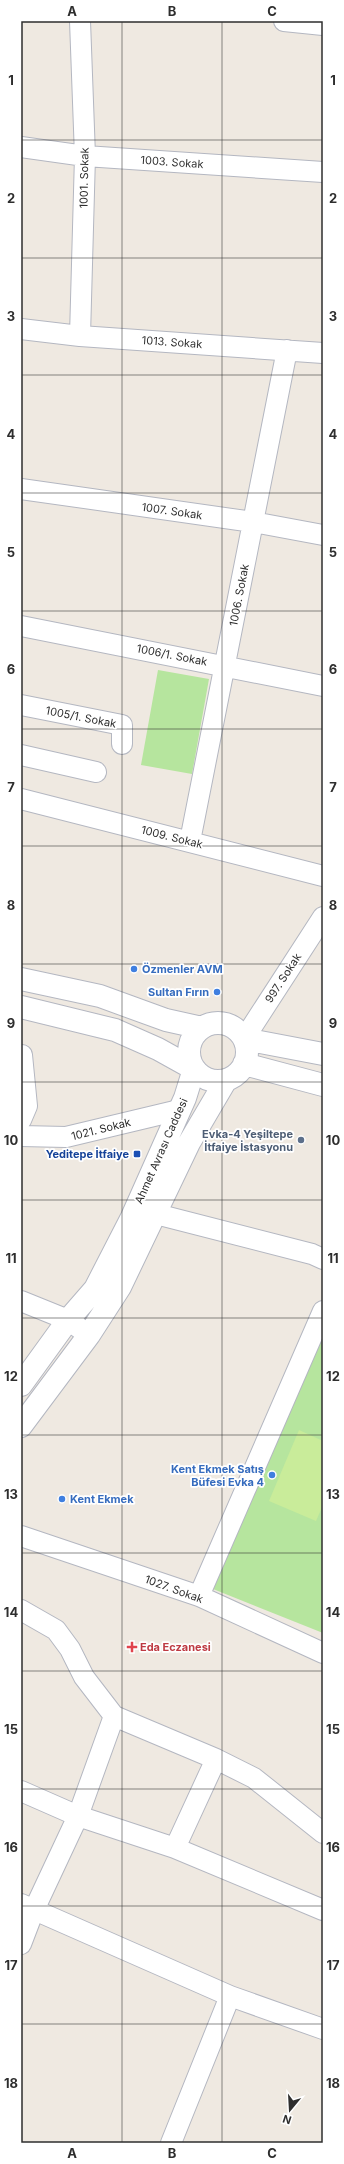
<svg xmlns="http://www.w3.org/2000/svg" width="344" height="2164" viewBox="0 0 344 2164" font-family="Inter,sans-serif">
<rect width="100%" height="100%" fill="#efe9e1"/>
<!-- green -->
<path fill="#b6e59e" d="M158,670L209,679L192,774L141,765Z
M323,1332V1633L213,1589Z"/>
<!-- pitch -->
<path fill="#c9ec9a" d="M299,1430L323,1441V1505L316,1521L269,1501Z"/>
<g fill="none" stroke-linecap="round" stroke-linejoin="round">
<defs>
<path id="minor" d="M80,21L85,156L80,336
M284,21L323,25
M21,147L85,156L323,172
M21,329L80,336L323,353
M21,489L253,522L323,535
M21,626L323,686
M21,705L122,725V744
M21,755L96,772
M21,799L323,876
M190,841L287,350
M244,1039L323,917
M21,1120L27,1106L22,1055
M21,1136L66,1137L179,1110
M156,1214L312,1254L323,1259
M21,1301L68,1320L89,1335
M21,1536L199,1596L323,1653
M199,1596L323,1311
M21,1610L56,1630L70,1649L84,1677L114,1716L216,1759L254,1778L323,1833
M21,1791L78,1816L175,1848L323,1910
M175,1848L216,1759
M21,1904L230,1996L323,2029
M21,1944L34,1910L78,1816L114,1716
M171,2143L230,1996"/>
<path id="secondary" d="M21,979L100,996L166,1020L202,1028
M21,1007L115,1030L158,1049L194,1069
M189 1052a29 29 0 1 1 58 0a29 29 0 1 1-58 0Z
M244,1039L323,1054
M244,1064L323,1085
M21,1385L68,1320L95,1289L132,1217L185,1098L194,1069
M21,1426L89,1335L120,1287L189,1143L226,1080"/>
</defs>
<!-- minor casing -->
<use href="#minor" stroke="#b4b7c1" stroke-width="22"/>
<!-- secondary casing -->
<use href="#secondary" stroke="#b4b7c1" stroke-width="24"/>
<!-- minor -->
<use href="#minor" stroke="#fff" stroke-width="20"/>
<!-- secondary -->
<use href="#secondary" stroke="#fff" stroke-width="22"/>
</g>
<!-- grid -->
<path fill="none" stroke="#2e2e2e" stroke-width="1" stroke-opacity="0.55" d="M122,21V2143M222,21V2143M21,140H323M21,258H323M21,375H323M21,493H323M21,611H323M21,729H323M21,846H323M21,964H323M21,1082H323M21,1200H323M21,1318H323M21,1435H323M21,1553H323M21,1671H323M21,1789H323M21,1906H323M21,2024H323"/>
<!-- markers -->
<g fill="#3f7fe0" stroke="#fff" stroke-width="1.5">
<circle cx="134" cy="969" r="4"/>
<circle cx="217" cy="992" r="4"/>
<circle cx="272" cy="1475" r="4"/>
<circle cx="62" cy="1499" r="4"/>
</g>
<circle fill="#5c6f8a" stroke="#fff" stroke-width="1.5" cx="301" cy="1140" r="4"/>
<rect fill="#1a4fb4" stroke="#fff" stroke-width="1.5" x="133" y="1150" width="8" height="8" rx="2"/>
<path fill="#e0444e" stroke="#fff" stroke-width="1.5" d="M130 1641h4v4h4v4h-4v4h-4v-4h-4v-4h4z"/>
<g text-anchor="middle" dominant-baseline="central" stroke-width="3.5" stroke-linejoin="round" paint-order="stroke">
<!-- street labels -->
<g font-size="11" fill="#2e2e2e" stroke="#fff">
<text transform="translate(172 162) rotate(4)">1003. Sokak</text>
<text transform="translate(84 178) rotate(-89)">1001. Sokak</text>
<text transform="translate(172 342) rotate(4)">1013. Sokak</text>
<text transform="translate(172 511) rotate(8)">1007. Sokak</text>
<text transform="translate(239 595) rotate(-79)">1006. Sokak</text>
<text transform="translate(172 655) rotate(11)">1006/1. Sokak</text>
<text transform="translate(81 717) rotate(11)">1005/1. Sokak</text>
<text transform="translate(172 837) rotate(14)">1009. Sokak</text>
<text transform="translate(283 978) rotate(-57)">997. Sokak</text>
<text transform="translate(101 1129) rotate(-14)">1021. Sokak</text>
<text transform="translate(161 1151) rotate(-66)">Ahmet Avrası Caddesi</text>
<text transform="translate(174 1589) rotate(20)">1027. Sokak</text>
</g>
<!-- shop labels -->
<g font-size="11" font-weight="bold" fill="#366cbe" stroke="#fff" text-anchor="start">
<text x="142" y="969">Özmenler AVM</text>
<text x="209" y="992" text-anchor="end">Sultan Fırın</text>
<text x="264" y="1469" text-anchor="end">Kent Ekmek Satış<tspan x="264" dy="13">Büfesi Evka 4</tspan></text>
<text x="70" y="1499">Kent Ekmek</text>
</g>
<!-- service labels -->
<g font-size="11" font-weight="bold" fill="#4e5e75" stroke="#fff" text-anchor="end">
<text x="293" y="1134">Evka-4 Yeşiltepe<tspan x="293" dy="13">İtfaiye İstasyonu</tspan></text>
</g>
<!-- transit labels -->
<g font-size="11" font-weight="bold" fill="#164399" stroke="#fff" text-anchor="end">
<text x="129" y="1154">Yeditepe İtfaiye</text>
</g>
<!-- health labels -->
<g font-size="11" font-weight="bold" fill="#be3a42" stroke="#fff" text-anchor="start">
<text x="140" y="1647">Eda Eczanesi</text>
</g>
</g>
<!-- border -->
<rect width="344" height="2164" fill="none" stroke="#ffffff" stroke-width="44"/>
<!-- north arrow -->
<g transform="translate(290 2110) rotate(198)" stroke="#ffffff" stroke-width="3" paint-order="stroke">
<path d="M0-3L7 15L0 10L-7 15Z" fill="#2e2e2e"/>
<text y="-6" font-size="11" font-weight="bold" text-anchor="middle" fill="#2e2e2e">N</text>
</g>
<rect x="22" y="22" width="300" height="2120" fill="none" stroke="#2e2e2e" stroke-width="1.5"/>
<g font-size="13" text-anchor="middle" font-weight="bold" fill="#2e2e2e">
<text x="72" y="16">A</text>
<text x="172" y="16">B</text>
<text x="272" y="16">C</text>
<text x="11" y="85">1</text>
<text x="333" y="85">1</text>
<text x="11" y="203">2</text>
<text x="333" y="203">2</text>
<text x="11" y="321">3</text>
<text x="333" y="321">3</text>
<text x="11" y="439">4</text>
<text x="333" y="439">4</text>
<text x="11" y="557">5</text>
<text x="333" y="557">5</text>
<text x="11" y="674">6</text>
<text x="333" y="674">6</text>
<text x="11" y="792">7</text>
<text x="333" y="792">7</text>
<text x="11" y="910">8</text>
<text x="333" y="910">8</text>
<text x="11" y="1028">9</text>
<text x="333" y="1028">9</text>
<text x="11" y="1145">10</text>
<text x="333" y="1145">10</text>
<text x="11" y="1263">11</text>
<text x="333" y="1263">11</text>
<text x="11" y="1381">12</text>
<text x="333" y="1381">12</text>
<text x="11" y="1499">13</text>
<text x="333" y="1499">13</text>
<text x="11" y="1617">14</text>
<text x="333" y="1617">14</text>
<text x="11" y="1734">15</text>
<text x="333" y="1734">15</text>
<text x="11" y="1852">16</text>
<text x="333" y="1852">16</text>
<text x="11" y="1970">17</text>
<text x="333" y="1970">17</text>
<text x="11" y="2088">18</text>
<text x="333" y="2088">18</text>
<text x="72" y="2158">A</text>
<text x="172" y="2158">B</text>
<text x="272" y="2158">C</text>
</g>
</svg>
